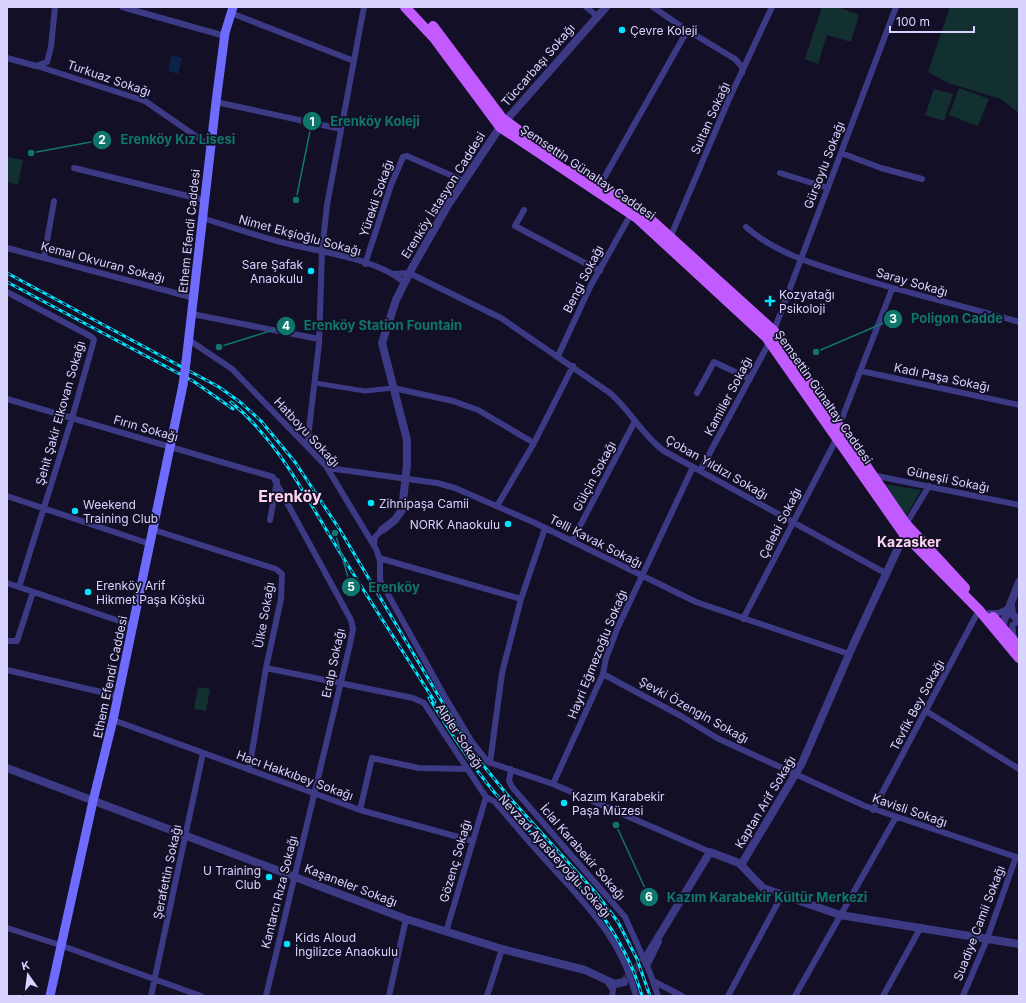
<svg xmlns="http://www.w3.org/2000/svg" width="1026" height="1003" viewBox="0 0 1026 1003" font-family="Inter,sans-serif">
<rect width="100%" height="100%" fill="#130f26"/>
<!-- green -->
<path fill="#12302f" d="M822,7H838L859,15L851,42L827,35L818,64L805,59Z
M950,7H1019V113L1001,99L948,83L928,72Z
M959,88L989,99L978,126L949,115Z
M934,89L953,94L944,121L925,115Z
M8,157L23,160L18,185L7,182Z
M884,484L921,490L906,516Z
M198,687L210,689L206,711L194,709Z"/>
<!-- water -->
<path fill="#0c2248" d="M172,55L182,58L178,74L168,71Z"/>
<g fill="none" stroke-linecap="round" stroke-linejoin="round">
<!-- tertiary-tunnel -->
<path stroke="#312d47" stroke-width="8" stroke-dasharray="8 4" stroke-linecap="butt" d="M625,980L648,955"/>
<!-- pedestrian -->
<path stroke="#3d3a85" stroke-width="5" d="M315,383L365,391L393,388"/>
<!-- minor -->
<path stroke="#3d3a85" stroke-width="6" d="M122,7L225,36
M586,7L597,16
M653,7L682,27L735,59L742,67V73
M231,13L354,61
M7,58L36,66L47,62L51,47L55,7
M37,66L145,101L210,146
M216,102L341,129
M841,153L881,168L922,179
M74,168L204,200
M780,173L828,188
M600,185L687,31
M524,210L515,226L600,271
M202,218C232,227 262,238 293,245C323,252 383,261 404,283
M746,227C777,254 814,264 852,276C907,293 963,306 1019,322
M670,238L729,99L772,7
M7,248L194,298
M44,258L54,201
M365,264L391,185L403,157L407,156L464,181
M392,274L409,273L501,318L610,393C630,410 642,435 664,451L887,574
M7,292L92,337L94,340L72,418L19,587
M192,314L319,339
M189,340L232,369L326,466L376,549L380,560V580L445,697L472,742L488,762L553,784L710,852
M558,356L590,287L631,214
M861,371L1019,405
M393,388L453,401L478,410L534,443
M697,393L714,362L750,379
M7,399L273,477L351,620L353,629L350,644L266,996
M839,426L892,289
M307,446L319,344L322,251L327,205L364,7
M328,468L437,483L455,488L533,522L696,602L849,654
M700,471L770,341L896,7
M872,475L1019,505
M7,496L150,544
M497,506L534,443L573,366
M270,520L277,481
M906,524L929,486
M154,530L276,569L282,574L281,599L266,668L249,770
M572,541L635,421
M374,545L375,537L382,530
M379,558L521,599
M7,583L134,626
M989,613H999L1009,608
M743,619L838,436
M1014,638L1012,625L1019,621
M7,641H17L33,592
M266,668L413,698L424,703L486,797L495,802C514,824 532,846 552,867C589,908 622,940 636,996
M7,670L118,696
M603,674L681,716L717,738L865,806L1019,858
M926,711L1019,769
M113,720L360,810L473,841
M490,763L502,673L521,599L545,528
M511,769L509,781L512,787L625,917L650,973L658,996
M553,784L603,674L606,658L618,627L693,467
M360,810L372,758L419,768L468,769
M873,810L979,610
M7,928L60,945L201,996
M446,932L486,797
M647,966L659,942
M607,981L613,990L612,996
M653,981L682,996
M151,996L203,753
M389,996L406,919
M487,996L502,949
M728,996L782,895
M795,996L896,817
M883,996L921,927
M963,996L987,939L1016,857"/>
<!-- tertiary -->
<path stroke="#3d3a85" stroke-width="8" d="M382,530L395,520L402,510L407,465V440L382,343L396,300L412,268L448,205L500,127L606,7
M1011,605L1012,614L1019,621
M1000,631L1019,582
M7,768L406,919L502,949L585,970L615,984L624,982
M741,865L802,763L853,645L907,529
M648,954L710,852L739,863L763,888L840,915L1019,944"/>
<!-- secondary -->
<path stroke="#6f6bff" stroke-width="9" d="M186,362L216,102L225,33L233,7
M50,996L93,801L113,720L183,385"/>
<!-- primary -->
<path stroke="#c25bff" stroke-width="10" d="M405,7L434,38L500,127L637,218L766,337L903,533L979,610L1019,658
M433,26L502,118L551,154
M573,168L648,217L774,331L906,524L965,588
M993,617L1019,647"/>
<defs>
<path id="rail" d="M7,273L219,387L240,402L261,421L295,462L340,530L470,749L509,797L596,893L618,922L637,959L650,996
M7,282L193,381L233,409
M231,402C278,441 304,494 336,546C368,598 402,650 435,702
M429,698C451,733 473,768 500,799C554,860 619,915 642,996"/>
</defs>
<!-- rail casing -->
<use href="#rail" stroke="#00e5ff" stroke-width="3"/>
<!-- rail -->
<use href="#rail" stroke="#130f26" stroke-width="1.5" stroke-dasharray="4.5" stroke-linecap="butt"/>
<!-- secondary-bridge -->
<path stroke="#6f6bff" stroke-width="9" d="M183,385L186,362"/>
</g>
<!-- markers -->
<g fill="#00e5ff" stroke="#130f26" stroke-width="1.5">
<circle cx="622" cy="30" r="4"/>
<circle cx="311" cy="271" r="4"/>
<path d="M768 295h4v4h4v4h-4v4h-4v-4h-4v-4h4z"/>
<circle cx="371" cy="503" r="4"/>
<circle cx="75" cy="511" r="4"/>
<circle cx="508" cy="524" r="4"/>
<circle cx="88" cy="592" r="4"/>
<circle cx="564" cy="803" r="4"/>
<circle cx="269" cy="877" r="4"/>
<circle cx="287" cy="944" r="4"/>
</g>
<g text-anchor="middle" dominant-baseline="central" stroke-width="3.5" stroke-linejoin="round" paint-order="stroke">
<!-- poi labels -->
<g font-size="12" fill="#d9d4ff" stroke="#130f26" text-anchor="start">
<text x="630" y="30">Çevre Koleji</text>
<text x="303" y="264" text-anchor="end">Sare Şafak<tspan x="303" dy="14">Anaokulu</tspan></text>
<text x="779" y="294">Kozyatağı<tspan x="779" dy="14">Psikoloji</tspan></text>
<text x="379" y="503">Zihnipaşa Camii</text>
<text x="83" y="504">Weekend<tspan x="83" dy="14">Training Club</tspan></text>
<text x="500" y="524" text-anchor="end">NORK Anaokulu</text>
<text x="96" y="585">Erenköy Arif<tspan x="96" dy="14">Hikmet Paşa Köşkü</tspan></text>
<text x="572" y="796">Kazım Karabekir<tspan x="572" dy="14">Paşa Müzesi</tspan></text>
<text x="261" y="870" text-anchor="end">U Training<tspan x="261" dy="14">Club</tspan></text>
<text x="295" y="937">Kids Aloud<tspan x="295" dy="14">İngilizce Anaokulu</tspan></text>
</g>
<!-- street labels -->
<g font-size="12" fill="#d9d4ff" stroke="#130f26">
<text transform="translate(538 65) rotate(-49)">Tüccarbaşı Sokağı</text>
<text transform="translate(109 78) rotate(19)">Turkuaz Sokağı</text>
<text transform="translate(710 118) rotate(-66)">Sultan Sokağı</text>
<text transform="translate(824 165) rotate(-69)">Gürsoylu Sokağı</text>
<text transform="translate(588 172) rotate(34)">Şemsettin Günaltay Caddesi</text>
<text transform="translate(443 195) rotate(-58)">Erenköy İstasyon Caddesi</text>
<text transform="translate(376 198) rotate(-71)">Yürekli Sokağı</text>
<text transform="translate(189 231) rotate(-84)">Ethem Efendi Caddesi</text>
<text transform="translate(300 235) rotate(15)">Nimet Ekşioğlu Sokağı</text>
<text transform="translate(103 262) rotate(15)">Kemal Okvuran Sokağı</text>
<text transform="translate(583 279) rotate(-63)">Bengi Sokağı</text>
<text transform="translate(912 282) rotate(16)">Saray Sokağı</text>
<text transform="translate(942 377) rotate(12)">Kadı Paşa Sokağı</text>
<text transform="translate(728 396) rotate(-62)">Kamiller Sokağı</text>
<text transform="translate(824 397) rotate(55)">Şemsettin Günaltay Caddesi</text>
<text transform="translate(60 413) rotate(-74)">Şehit Şakir Elkovan Sokağı</text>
<text transform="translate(146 428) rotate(16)">Fırın Sokağı</text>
<text transform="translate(307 432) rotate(47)">Hatboyu Sokağı</text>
<text transform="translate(717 467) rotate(30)">Çoban Yıldızı Sokağı</text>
<text transform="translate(594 476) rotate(-62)">Gülçin Sokağı</text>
<text transform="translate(948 479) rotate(12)">Güneşli Sokağı</text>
<text transform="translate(780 523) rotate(-63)">Çelebi Sokağı</text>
<text transform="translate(596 541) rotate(27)">Telli Kavak Sokağı</text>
<text transform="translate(264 615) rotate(-80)">Ülke Sokağı</text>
<text transform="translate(597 654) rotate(-68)">Hayri Eğmezoğlu Sokağı</text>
<text transform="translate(333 663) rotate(-78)">Eralp Sokağı</text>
<text transform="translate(110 677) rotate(-78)">Ethem Efendi Caddesi</text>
<text transform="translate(917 705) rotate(-62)">Tevfik Bey Sokağı</text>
<text transform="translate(694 710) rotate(29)">Şevki Özengin Sokağı</text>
<text transform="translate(460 736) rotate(57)">Alpler Sokağı</text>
<text transform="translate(295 775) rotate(20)">Hacı Hakkıbey Sokağı</text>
<text transform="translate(765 802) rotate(-59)">Kaptan Arif Sokağı</text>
<text transform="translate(910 810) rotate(19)">Kavisli Sokağı</text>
<text transform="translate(583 852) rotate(49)">İclal Karabekir Sokağı</text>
<text transform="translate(555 856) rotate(48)">Nevzad Ayasbeyoğlu Sokağı</text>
<text transform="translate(455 861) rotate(-74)">Gözenç Sokağı</text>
<text transform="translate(167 872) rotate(-78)">Şerafettin Sokağı</text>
<text transform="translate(351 885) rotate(21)">Kaşaneler Sokağı</text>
<text transform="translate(279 892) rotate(-76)">Kantarcı Rıza Sokağı</text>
<text transform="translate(979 923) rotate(-69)">Suadiye Camii Sokağı</text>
</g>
<!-- quarter labels -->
<g font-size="14" font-weight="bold" fill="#ffd6f0" stroke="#130f26">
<text x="909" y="541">Kazasker</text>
</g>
<!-- district labels -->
<g font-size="16" font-weight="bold" fill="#ffd6f0" stroke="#130f26">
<text x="290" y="496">Erenköy</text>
</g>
</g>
<!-- callouts -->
<path fill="none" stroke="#0f766e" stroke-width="1.5" d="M296 200L312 121M31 153L102 140M816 352L893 319M219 347L286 326M335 533L351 587M616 825L649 897"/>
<g fill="#0f766e" stroke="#130f26" stroke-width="1.5">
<circle cx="296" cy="200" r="4"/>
<circle cx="31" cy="153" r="4"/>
<circle cx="816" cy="352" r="4"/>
<circle cx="219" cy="347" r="4"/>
<circle cx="335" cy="533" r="4"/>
<circle cx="616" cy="825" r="4"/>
<circle cx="312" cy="121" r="10"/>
<circle cx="102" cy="140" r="10"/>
<circle cx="893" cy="319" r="10"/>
<circle cx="286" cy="326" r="10"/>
<circle cx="351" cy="587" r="10"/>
<circle cx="649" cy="897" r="10"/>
</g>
<g font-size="12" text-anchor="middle" font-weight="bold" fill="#fff">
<text x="312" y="126">1</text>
<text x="102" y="144">2</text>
<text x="893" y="323">3</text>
<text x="286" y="330">4</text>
<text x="351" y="591">5</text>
<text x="649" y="901">6</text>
</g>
<g font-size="13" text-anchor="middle" font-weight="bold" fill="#0f766e" stroke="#130f26" stroke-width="3.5" stroke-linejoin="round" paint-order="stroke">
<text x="375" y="126">Erenköy Koleji</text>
<text x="178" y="144">Erenköy Kız Lisesi</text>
<text x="957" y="323">Poligon Cadde</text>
<text x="383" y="330">Erenköy Station Fountain</text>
<text x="394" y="592">Erenköy</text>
<text x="767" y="902">Kazım Karabekir Kültür Merkezi</text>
</g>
<!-- border -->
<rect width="1026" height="1003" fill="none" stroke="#d9d4ff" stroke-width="16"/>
<!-- north arrow -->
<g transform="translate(28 975) rotate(346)" stroke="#130f26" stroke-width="3" paint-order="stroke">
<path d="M0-3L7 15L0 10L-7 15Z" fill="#d9d4ff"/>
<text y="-6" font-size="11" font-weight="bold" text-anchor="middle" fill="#d9d4ff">K</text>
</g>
<!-- scale -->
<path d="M890 26v6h84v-6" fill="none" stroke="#d9d4ff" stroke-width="2"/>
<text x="896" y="26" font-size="12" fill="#d9d4ff" stroke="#130f26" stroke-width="3" paint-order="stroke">100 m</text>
</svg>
